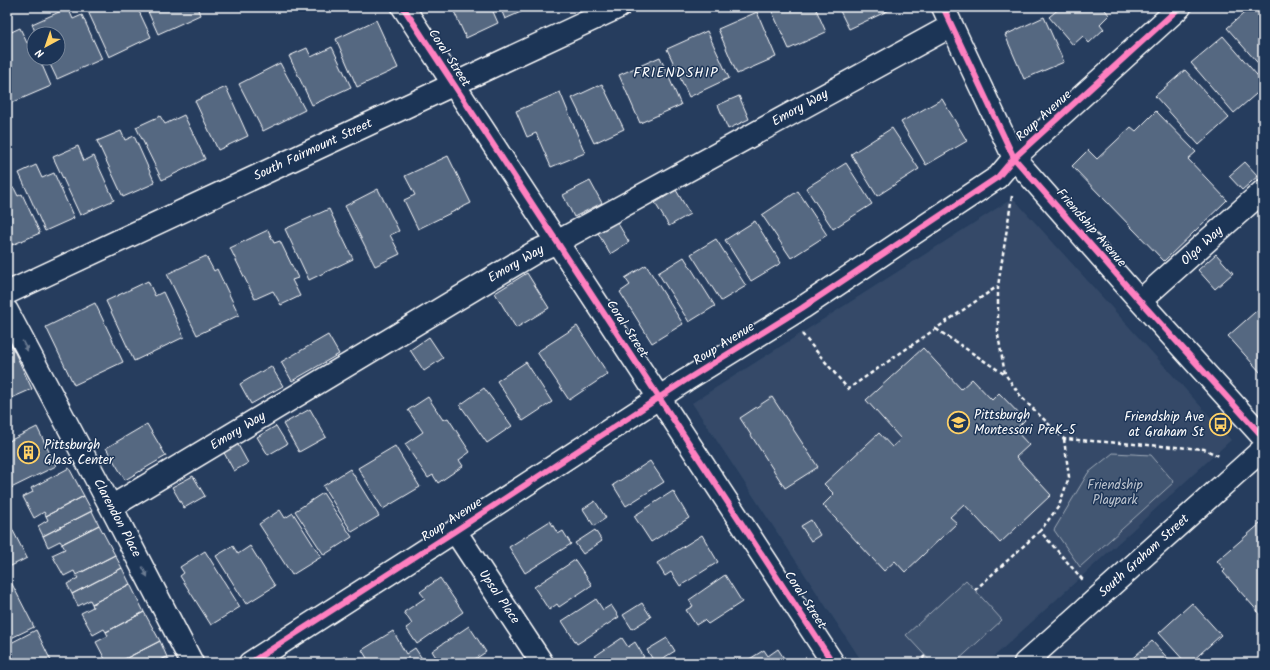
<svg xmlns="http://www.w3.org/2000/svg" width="1270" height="670" viewBox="0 0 1270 670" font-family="Kalam,sans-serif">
<rect width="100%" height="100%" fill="#263d5e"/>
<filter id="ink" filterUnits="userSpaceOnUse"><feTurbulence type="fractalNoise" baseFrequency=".025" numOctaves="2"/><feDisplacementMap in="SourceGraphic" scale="8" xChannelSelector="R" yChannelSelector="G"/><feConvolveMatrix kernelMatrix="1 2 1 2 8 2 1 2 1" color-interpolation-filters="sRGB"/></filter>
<g filter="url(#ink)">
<!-- built -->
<path fill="#344a68" d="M1013,198L1231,440L987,663H863L692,403Z"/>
<!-- green -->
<path fill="#425672" stroke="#a0aab8" d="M1113,453L1151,455L1174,482L1080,567L1054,530L1088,473Z
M966,580L1002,620L955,663H932L906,635Z"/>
<!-- building -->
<path fill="#556781" stroke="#fff" d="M86,7H137L151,37L109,57Z
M146,7H197L200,15L158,34Z
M452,7H491L498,23L466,38Z
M500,7H532L505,19Z
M770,7H815L826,32L789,49Z
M838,7H896L849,29Z
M1061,7H1103L1109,15L1100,24L1104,29L1089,43L1083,36L1073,45L1049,17Z
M1251,7H1263V69L1227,28Z
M68,8L73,19L82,15L102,59L57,79L47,58H58V34H36L32,24Z
M757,12L776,57L737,74L718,29Z
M1044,17L1064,62L1024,79L1005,35Z
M376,20L398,68L357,87L336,39Z
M20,28L27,43L32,41L34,46V58H39L51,86L9,104L7,100V34Z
M707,31L729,78L689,97L667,49Z
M1223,36L1263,82V88L1234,113L1191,63Z
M332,47L351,87L312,105L289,56L307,48L311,57Z
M660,57L681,105L640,123L619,75Z
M280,63L305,110L263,131L239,84Z
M1185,70L1229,118L1199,145L1155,96Z
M602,84L624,129L594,143L572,98Z
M226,87L248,136L218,150L195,101Z
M560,92L585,153L551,167L536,133L527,137L516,111Z
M739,96L749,119L728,129L718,105Z
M942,99L967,141L926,165L901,122Z
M1156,111L1196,152L1188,159L1227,200L1164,261L1072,166L1088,150L1097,159L1131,127L1136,131Z
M184,115L205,159L162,180L136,127L160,116L165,124Z
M892,128L919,169L877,196L851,154Z
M121,131L125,140L134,136L155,183L123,197L97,141Z
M78,146L84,161L94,156L114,200L80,215L53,157Z
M448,156L471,203L418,229L404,200L415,195L405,176Z
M1245,162L1258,176L1242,190L1229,176Z
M846,163L872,204L833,229L806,188Z
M36,165L42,178L54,173L74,218L45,231L19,173Z
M590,181L602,203L574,217L563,195Z
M14,188L18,196L22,194L40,233L12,245L7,235V190Z
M378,189L399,231L390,235L400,254L375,266L345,206Z
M676,190L690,214L669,226L655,203Z
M798,191L827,235L791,258L762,215Z
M329,209L353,259L309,280L285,229Z
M755,221L781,263L751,281L725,240Z
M617,222L629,242L610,254L598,233Z
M268,230L274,243L280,241L298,278L292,280L300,296L281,305L273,291L255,299L230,248Z
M716,239L746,286L721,301L691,254Z
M1216,254L1233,273L1215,289L1198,270Z
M206,256L214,271L217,269L239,315L197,335L167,274Z
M684,257L715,306L689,322L658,273Z
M646,265L683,324L652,343L620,292L630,285L625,278Z
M527,273L549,308L516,328L495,293Z
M148,281L155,296L163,292L184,337L134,361L106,301Z
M95,303L123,362L74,385L46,327Z
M1263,305V371L1261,373L1228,336Z
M577,326L608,374L569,400L537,352Z
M328,335L339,354L292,381L281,362Z
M429,337L443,358L424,371L410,350Z
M9,340L32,389L7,400V341Z
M923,348L961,389L972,379L992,400L999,393L1025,420L1015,430L1029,445L1016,457L1051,495L1000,543L964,504L950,517L957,523L905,572L895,561L884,571L823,505L834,494L824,484L879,433L892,447L901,439L866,400Z
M526,362L552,402L523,421L497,381Z
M271,366L283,386L251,404L240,384Z
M484,388L512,426L487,443L460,405Z
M428,397L443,420L448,418L470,452L459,460L463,466L438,483L433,475L428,478L405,444L423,432L408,410Z
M772,397L818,467L785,488L740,418Z
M310,409L326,437L299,452L283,424Z
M147,424L166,456L125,480L106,448Z
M276,426L287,444L268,455L257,437Z
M37,427L56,466L7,490V442Z
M237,443L248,463L234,471L223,451Z
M395,446L420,487L383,509L358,468Z
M650,461L664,482L626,506L613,485Z
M69,468L84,496L46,516L44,512L34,518L23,497L33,492L31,488Z
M350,469L379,516L352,532L323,486Z
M193,476L205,496L184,508L172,487Z
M673,491L689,518L651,542L634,516Z
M323,493L352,537L324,555L295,511Z
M84,496L92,511L43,536L38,526L48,520L46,516Z
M595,501L606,518L594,526L583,509Z
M280,510L285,518L293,513L321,557L292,575L259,524Z
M92,511L99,525L62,544L60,541L48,547L43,536Z
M7,519L27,558L7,568Z
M811,520L820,535L811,541L801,526Z
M550,521L558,534L563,531L571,544L525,573L509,547Z
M1261,523L1263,525V614L1261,615L1223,572L1225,570L1217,561Z
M99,525L115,555L76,575L74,571L64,576L52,555L65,549L62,544Z
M595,530L602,541L583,554L575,543Z
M702,535L718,562L680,586L671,572L665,576L657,563Z
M233,546L238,554L250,546L275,586L246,604L216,556Z
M205,551L240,607L211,625L180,576L184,573L180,567Z
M115,555L122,568L72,594L67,584L78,578L76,575Z
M575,560L592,585L559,607L557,604L549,610L534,587Z
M122,568L130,584L92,604L90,600L78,606L72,594Z
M725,575L742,602L708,624L704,620L696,625L686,610L693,606L689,600Z
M440,578L463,612L417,644L406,628L412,624L404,612L425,598L420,592Z
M11,582L34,627L7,640V584Z
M130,584L144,612L106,632L104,629L93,635L81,613L93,607L92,604Z
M596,599L603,610L611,605L619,617L577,644L562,621Z
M642,603L651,617L632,629L623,615Z
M1192,603L1221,635L1190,663H1186L1159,633Z
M144,612L160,641L121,661L120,659L111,663H107L96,642L108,636L106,632Z
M469,626L486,652L469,663H438L439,662L432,651Z
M36,630L52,663H7V645Z
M393,631L406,654L415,648L423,660L418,663H370L362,650Z
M622,638L628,647L635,642L644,657L637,661L639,663H591L589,660Z
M667,638L675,651L655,663L647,650Z
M160,641L167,657L155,663H122L121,661Z
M1152,641L1172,663H1127Z
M778,649L787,663H750L748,660L764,650L768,656Z
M347,655L352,663H334Z
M167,657L171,663H155Z"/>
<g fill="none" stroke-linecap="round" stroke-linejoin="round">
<defs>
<path id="minor" d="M403,7L833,663
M943,7L1014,158L1140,301L1263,437
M7,293L619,7
M1140,301L1263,191
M7,311L111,507L192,663
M111,507L537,251L557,242L951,26
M455,531L542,663
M250,663L455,531L686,380L802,308L998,177L1014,158L1180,7
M1025,663L1263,449"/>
</defs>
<!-- minor casing -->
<use href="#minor" stroke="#fff" stroke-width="25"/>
<!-- path -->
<path stroke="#fff" stroke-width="2.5" stroke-dasharray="4 3" stroke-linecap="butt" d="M1012,196L998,286V335L1005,374L1022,398L1064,439L1204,449L1221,457
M936,329L1004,374
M802,334L848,389L998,286
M1064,439L1069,477L1059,506L1040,531L1083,580
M975,590L1040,531
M917,663L925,656"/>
<!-- minor -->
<use href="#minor" stroke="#1d3557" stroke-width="22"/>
<defs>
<path id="cycleway" d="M403,7L833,663
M943,7L1014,158L1140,301L1263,437
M250,663L455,531L686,380L802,308L998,177L1014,158L1180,7"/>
</defs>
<!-- cycleway casing -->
<use href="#cycleway" stroke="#1d3557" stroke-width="8"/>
<!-- cycleway -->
<use href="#cycleway" stroke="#ff80c0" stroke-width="6"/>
</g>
<!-- one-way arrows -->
<defs><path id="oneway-solid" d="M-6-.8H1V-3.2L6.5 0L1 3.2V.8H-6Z"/></defs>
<g fill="#6c7c92">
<use href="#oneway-solid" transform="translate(25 346) rotate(62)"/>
<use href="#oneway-solid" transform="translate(145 572) rotate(63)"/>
</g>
</g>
<!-- icons -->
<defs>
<symbol id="school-ring" viewBox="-11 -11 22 22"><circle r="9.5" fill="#1d3557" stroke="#ffd166" stroke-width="1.5"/><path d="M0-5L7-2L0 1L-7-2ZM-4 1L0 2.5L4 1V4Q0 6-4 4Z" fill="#ffd166"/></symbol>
<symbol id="bus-ring" viewBox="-11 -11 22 22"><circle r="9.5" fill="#1d3557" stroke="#ffd166" stroke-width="1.5"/><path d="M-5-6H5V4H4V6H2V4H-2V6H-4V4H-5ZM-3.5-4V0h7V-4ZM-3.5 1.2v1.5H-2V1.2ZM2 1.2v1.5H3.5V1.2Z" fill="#ffd166"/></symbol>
<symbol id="building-ring" viewBox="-11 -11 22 22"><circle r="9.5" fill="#1d3557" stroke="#ffd166" stroke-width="1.5"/><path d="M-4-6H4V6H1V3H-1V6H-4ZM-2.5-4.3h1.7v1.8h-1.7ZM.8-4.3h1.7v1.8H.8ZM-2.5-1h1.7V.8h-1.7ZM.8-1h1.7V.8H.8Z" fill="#ffd166"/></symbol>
</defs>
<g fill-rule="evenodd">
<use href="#school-ring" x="946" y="410" width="25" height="25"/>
<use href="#bus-ring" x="1208" y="412" width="25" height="25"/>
<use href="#building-ring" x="16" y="440" width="25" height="25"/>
</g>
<g text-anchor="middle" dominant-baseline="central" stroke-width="3" stroke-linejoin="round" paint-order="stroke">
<!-- street labels -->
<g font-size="13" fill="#fff" stroke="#1d3557">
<text transform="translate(449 58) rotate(57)">Coral Street</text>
<text transform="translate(800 108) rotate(-29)">Emory Way</text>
<text transform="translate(1044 116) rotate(-42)">Roup Avenue</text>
<text transform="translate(313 150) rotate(-25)">South Fairmount Street</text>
<text transform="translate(1091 228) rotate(49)">Friendship Avenue</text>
<text transform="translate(1202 246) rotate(-42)">Olga Way</text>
<text transform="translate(516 264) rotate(-30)">Emory Way</text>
<text transform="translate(627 329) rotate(57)">Coral Street</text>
<text transform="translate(724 344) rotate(-32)">Roup Avenue</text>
<text transform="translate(238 431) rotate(-31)">Emory Way</text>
<text transform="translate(117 518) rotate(62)">Clarendon Place</text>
<text transform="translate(452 520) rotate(-33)">Roup Avenue</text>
<text transform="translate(1144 556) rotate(-42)">South Graham Street</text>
<text transform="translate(499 597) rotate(56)">Upsal Place</text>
<text transform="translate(805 600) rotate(57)">Coral Street</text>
</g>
<!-- poi labels -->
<g font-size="13" fill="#fff" stroke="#1d3557" text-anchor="start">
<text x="974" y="415">Pittsburgh<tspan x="974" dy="15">Montessori PreK-5</tspan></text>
<text x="1204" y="417" text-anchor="end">Friendship Ave<tspan x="1204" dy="15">at Graham St</tspan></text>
<text x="44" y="445">Pittsburgh<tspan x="44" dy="15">Glass Center</tspan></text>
</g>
<!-- park labels -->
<g font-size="13" fill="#bdc4ce" stroke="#1d3557">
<text x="1115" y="485">Friendship<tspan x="1115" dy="15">Playpark</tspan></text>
</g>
<!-- neighbourhood labels -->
<g font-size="14" letter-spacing="1" fill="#fff" stroke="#1d3557">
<text x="676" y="73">FRIENDSHIP</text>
</g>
</g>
<!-- margin -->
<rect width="1270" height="670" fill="none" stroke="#1d3557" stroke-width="24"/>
<rect x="12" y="12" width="1246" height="646" fill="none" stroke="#fff" stroke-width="1.5" filter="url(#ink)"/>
<!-- north arrow -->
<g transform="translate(46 46) rotate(220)"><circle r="19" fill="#1d3557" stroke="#77869a"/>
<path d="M0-3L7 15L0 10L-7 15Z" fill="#ffd166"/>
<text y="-6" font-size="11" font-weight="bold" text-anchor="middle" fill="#ffffff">N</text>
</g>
</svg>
